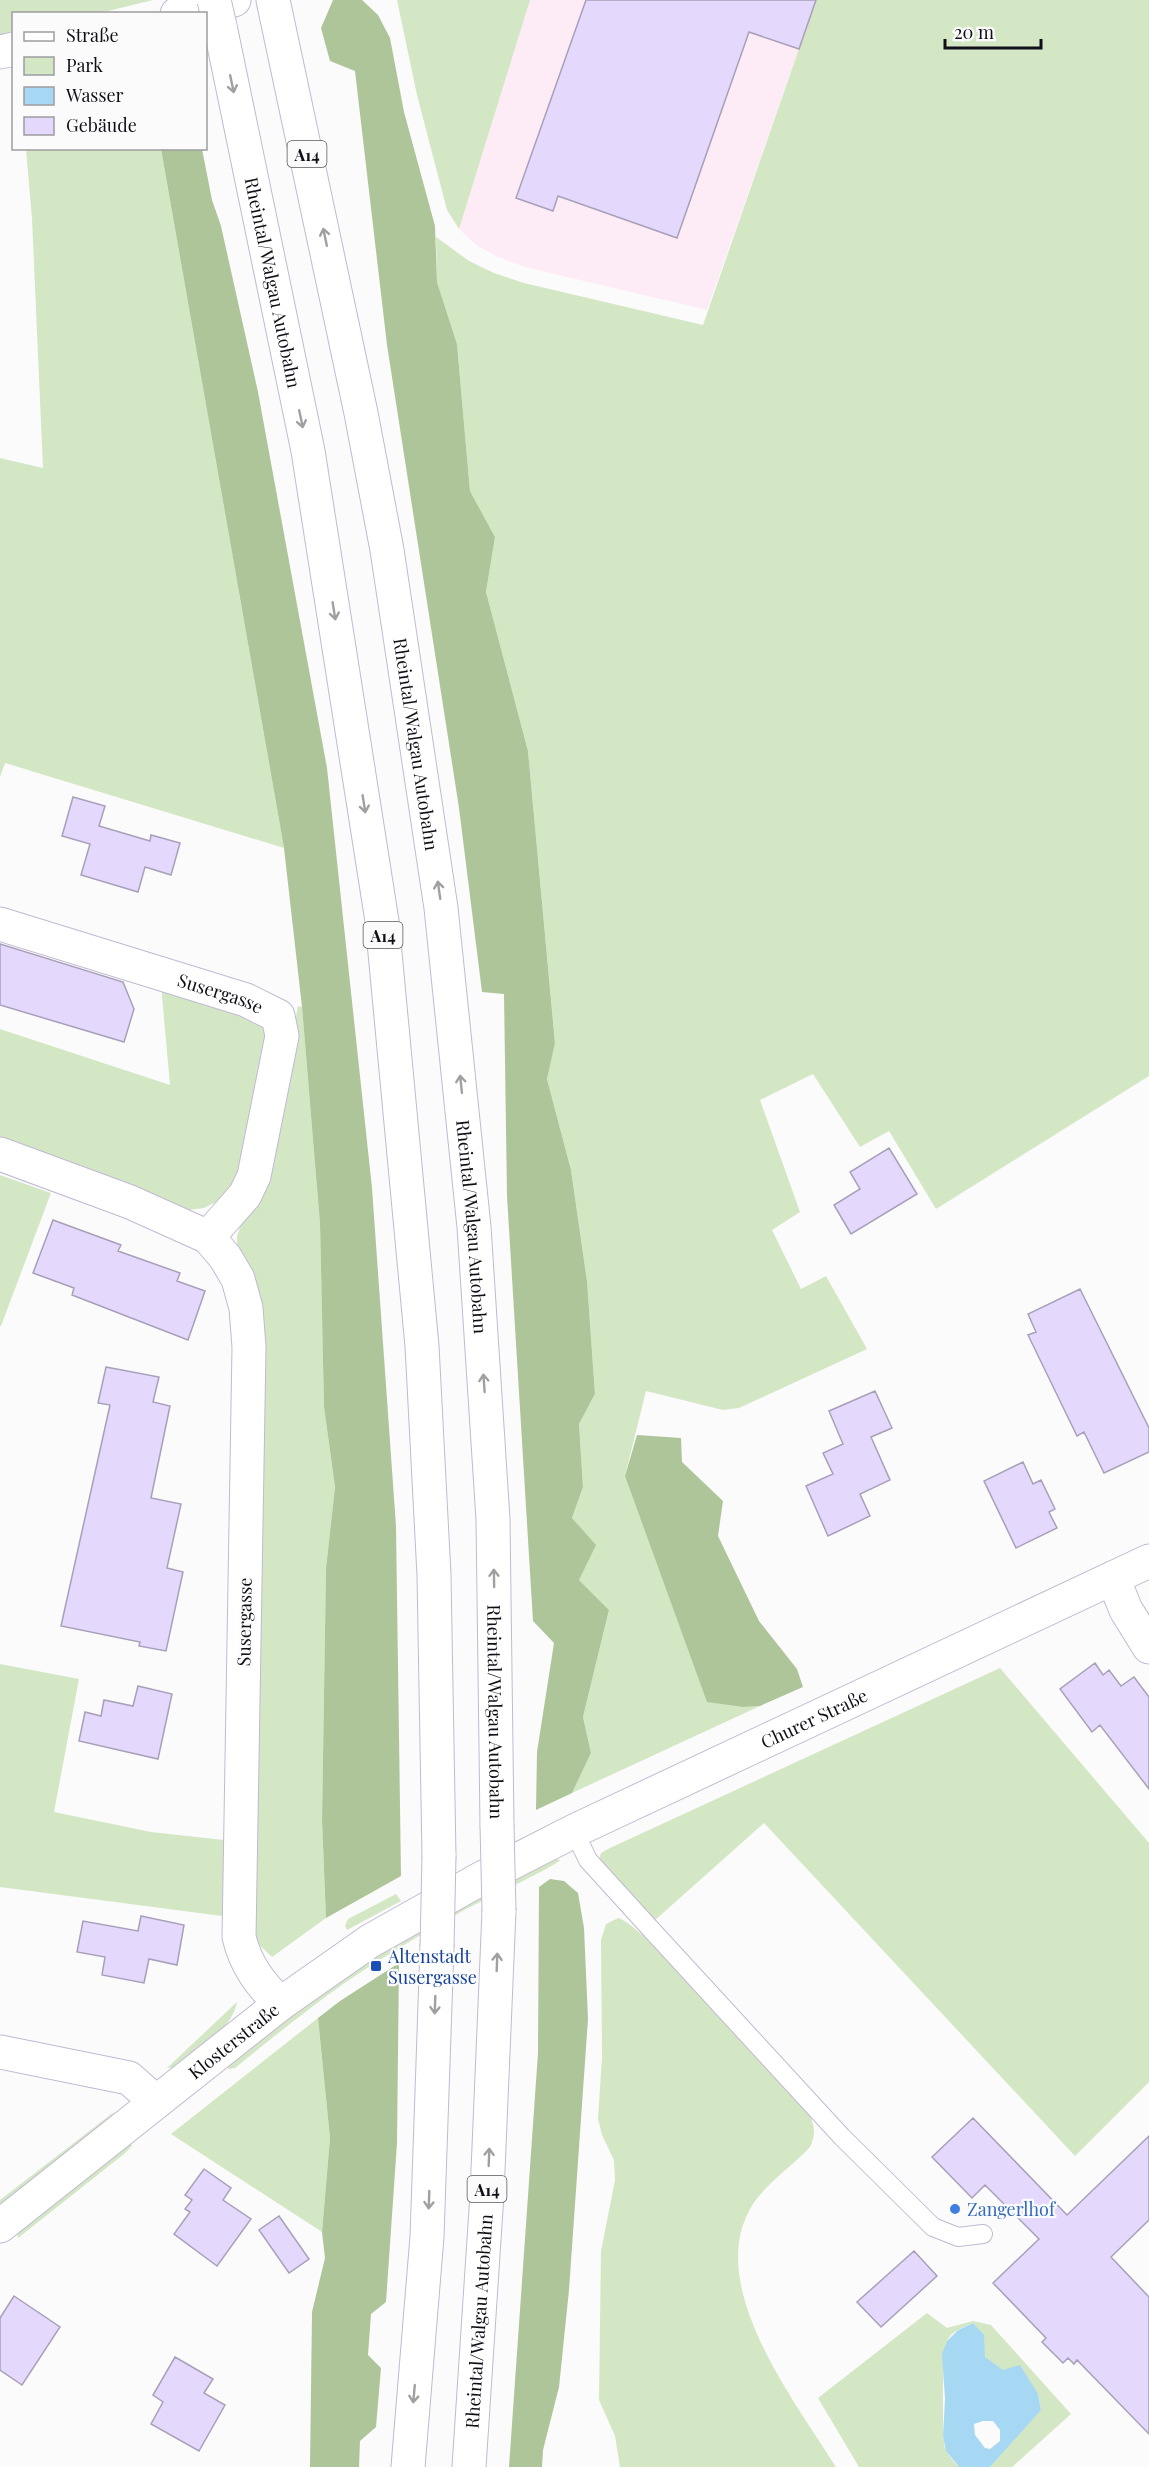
<svg xmlns="http://www.w3.org/2000/svg" width="1149" height="2467" viewBox="0 0 1149 2467" font-family="'Playfair Display',serif">
<rect width="100%" height="100%" fill="#fbfbfb"/>
<!-- industrial -->
<path fill="#fdebf6" d="M530,0H816L707,310L525,267L498,257L476,245L459,229Z"/>
<!-- green -->
<path fill="#d4e7c5" d="M0,0H153L100,13L14,14L13,33L0,36Z
M397,0H530L459,229L447,210L417,95Z
M816,0H1149V1076L936,1209L889,1131L860,1147L813,1074L760,1100L800,1212L772,1230L801,1289L826,1276L867,1349L739,1408L723,1410L646,1391L625,1476L744,1707L760,1706L572,1793L591,1753L583,1717L609,1610L579,1580L572,1518L583,1487L579,1424L595,1394L587,1281L571,1170L547,1079L555,1042L528,751L486,592L495,537L470,491L457,344L437,282L436,237L469,261L494,273L524,283L703,325Z
M26,149H161L284,848L5,763L0,777V458L43,468L32,219Z
M161,985L258,1016L270,1034L241,1180L218,1201L204,1208L189,1210L174,1206L0,1144V1029L170,1085Z
M298,1006L302,1007L320,1224L324,1407L335,1487L326,1568L322,1820L326,1918L272,1957L254,1940L237,1236L272,1136Z
M0,1175L51,1193L1,1326H0Z
M0,1664L79,1679L54,1812L151,1832L224,1840L222,1916L0,1887Z
M1000,1668L1149,1843V2082L1075,2156L764,1823L654,1921L599,1860L601,1853L610,1848Z
M557,1859L560,1860C556,1866 482,1901 468,1908C422,1934 375,1961 332,1992C299,2016 267,2042 235,2068L229,2069L227,2066C239,2050 264,2037 280,2024C366,1959 459,1904 557,1859Z
M396,1894L401,1901L347,1930L345,1926L348,1919Z
M618,1918C645,1924 781,2084 809,2114C815,2126 816,2135 810,2147C790,2169 761,2186 748,2213C709,2291 795,2402 836,2467H620L615,2436L599,2400L601,2251L615,2180L614,2160L602,2135L598,2119L602,2057L601,1940L606,1924Z
M237,2002C232,2031 196,2050 175,2067L167,2068Z
M318,2018L330,2138L322,2232L171,2134Z
M114,2112L109,2119L0,2207V2200Z
M130,2141L132,2146L124,2154L18,2238L17,2233Z
M927,2313L947,2328L973,2321L991,2325L1071,2414L1012,2467H990L1041,2409L1038,2394C1029,2387 991,2366 986,2358C979,2345 990,2342 973,2323C964,2327 951,2331 947,2341C942,2353 942,2436 945,2448C948,2455 954,2462 959,2467H859L818,2398Z"/>
<!-- forest -->
<path fill="#aec59a" d="M333,0H362L378,15L390,38L404,112L435,226L437,282L457,344L470,491L495,537L486,592L528,751L555,1043L547,1079L571,1170L587,1281L595,1394L579,1424L583,1487L572,1518L596,1545L579,1580L609,1610L583,1717L591,1753L572,1793L536,1810L537,1752L554,1643L533,1621L507,1196L504,994L482,992L459,808L387,345L355,71L330,61L321,28Z
M161,149H202L212,200L221,226L258,392L327,768L372,1188L396,1526L401,1876L326,1918L322,1820L326,1568L335,1487L324,1407L320,1224L302,1007L284,848Z
M637,1435L681,1438L682,1462L723,1501L718,1536L759,1621L797,1669L803,1687L760,1706L744,1707L707,1702L625,1476Z
M550,1879L564,1881L578,1893L584,1928L588,2019L569,2290L559,2387L543,2450L542,2467H509L538,2053L539,1887Z
M399,1963L397,2143L386,2302L371,2314L368,2355L381,2368L376,2427L360,2441L359,2467H310L312,2312L325,2258L322,2232L330,2138L318,2018L340,2001Z"/>
<!-- water -->
<path fill="#a6d8f3" fill-rule="evenodd" d="M973,2323L984,2335L985,2357L1003,2370L1020,2365L1038,2394L1041,2410L990,2467H959L946,2451L943,2436L945,2399L942,2354L947,2341L958,2330ZM983,2421H993L1000,2430V2441L990,2449L985,2448L975,2435L974,2424Z"/>
<!-- building -->
<path fill="#e4d8fc" stroke="#a8a0b9" stroke-width="1.5" d="M586,0H816L799,49L749,32L677,238L558,196L553,211L516,198Z
M73,797L105,806L99,826L150,841L151,835L180,843L171,875L145,867L138,892L81,875L90,844L62,836Z
M0,944L123,982L134,1009L124,1042L0,1005Z
M889,1148L917,1194L851,1234L834,1205L860,1189L850,1172Z
M53,1220L121,1245L118,1251L180,1273L177,1281L205,1291L188,1340L72,1295L74,1288L33,1273Z
M1080,1289L1149,1428V1452L1104,1473L1084,1432L1077,1436L1028,1335L1036,1332L1028,1314Z
M106,1367L159,1377L153,1402L170,1406L151,1498L181,1504L167,1568L183,1572L166,1651L139,1646L140,1642L61,1626L110,1405L98,1403Z
M875,1391L892,1428L871,1437L890,1480L860,1494L870,1516L828,1536L806,1486L833,1474L823,1453L843,1444L829,1411Z
M1023,1462L1033,1484L1041,1480L1055,1509L1049,1512L1057,1528L1016,1548L984,1481Z
M1095,1663L1103,1675L1109,1670L1121,1686L1134,1677L1149,1697V1789L1100,1725L1092,1732L1060,1689Z
M138,1686L172,1694L158,1759L79,1741L85,1712L101,1716L104,1700L133,1706Z
M141,1916L184,1925L177,1965L149,1959L144,1983L102,1975L105,1957L77,1952L83,1921L138,1931Z
M973,2118L1067,2215L1149,2136V2220L1111,2257L1149,2297V2434L1077,2360L1074,2364L1068,2358L1063,2363L1042,2342L1046,2338L993,2283L1039,2239L985,2185L972,2198L932,2157Z
M204,2169L231,2188L223,2200L251,2219L217,2266L174,2234L190,2212L185,2209L192,2200L185,2195Z
M279,2216L309,2259L289,2273L259,2230Z
M914,2251L937,2276L881,2327L857,2302Z
M14,2296L60,2327L22,2385L0,2370V2318Z
M175,2357L213,2379L204,2393L225,2405L199,2451L151,2424L163,2402L153,2395Z"/>
<g fill="none" stroke-linecap="round" stroke-linejoin="round">
<defs>
<path id="service" d="M574,1831L588,1860L648,1926L842,2137L933,2227L958,2237L983,2234"/>
<g id="minor">
<path d="M177,14L234,0"/>
<path d="M0,52L14,49"/>
<path id="s1" d="M0,924L246,1000L278,1016L282,1036L254,1176L245,1195L208,1237"/>
<path d="M0,1154L130,1202L208,1237L225,1257L238,1279L246,1308L249,1347L239,1937C246,1966 260,1983 280,2004"/>
<path d="M1113,1578L1126,1610L1149,1647"/>
<path d="M0,2052L129,2078L156,2102"/>
</g>
<g id="secondary">
<path id="s2" d="M0,2226L280,2004L370,1941L482,1878L574,1831L1149,1561"/>
</g>
<g id="motorway">
<path id="s3" d="M273,0L361,413L387,550L441,908L474,1227L493,1519L497,1825"/>
<path id="s4" d="M220,26L308,451L382,921L422,1346L434,1575L439,1856"/>
<path d="M408,2467L427,2237L437,1947"/>
<path id="s5" d="M469,2467L487,2194L499,1911"/>
</g>
</defs>
<!-- service casing -->
<use href="#service" stroke="#c1b9d3" stroke-width="20"/>
<!-- minor casing -->
<use href="#minor" stroke="#c1b9d3" stroke-width="35"/>
<!-- secondary casing -->
<use href="#secondary" stroke="#c1b9d3" stroke-width="35"/>
<!-- motorway casing -->
<use href="#motorway" stroke="#c1b9d3" stroke-width="35"/>
<!-- service -->
<use href="#service" stroke="#fff" stroke-width="18"/>
<!-- minor -->
<use href="#minor" stroke="#fff" stroke-width="33"/>
<!-- secondary -->
<use href="#secondary" stroke="#fff" stroke-width="33"/>
<!-- motorway -->
<use href="#motorway" stroke="#fff" stroke-width="33"/>
<defs>
<path id="motorway-bridge" d="M214,0L220,26
M497,1825L499,1911
M437,1947L439,1856"/>
</defs>
<!-- motorway-bridge casing -->
<use href="#motorway-bridge" stroke="#c1b9d3" stroke-width="35" stroke-linecap="butt"/>
<!-- motorway-bridge -->
<use href="#motorway-bridge" stroke="#fff" stroke-width="33"/>
</g>
<!-- one-way arrows -->
<defs><path id="oneway-shaft" d="M-6 0H5M1.5-3L5.5 0L1.5 3" fill="none" stroke-width="1.6" stroke-linecap="round" stroke-linejoin="round" transform="scale(1.5)"/></defs>
<g stroke="#a09fa2">
<use href="#oneway-shaft" transform="translate(232 84) rotate(78)"/>
<use href="#oneway-shaft" transform="translate(325 237) rotate(-102)"/>
<use href="#oneway-shaft" transform="translate(301 419) rotate(78)"/>
<use href="#oneway-shaft" transform="translate(334 611) rotate(81)"/>
<use href="#oneway-shaft" transform="translate(364 804) rotate(81)"/>
<use href="#oneway-shaft" transform="translate(439 890) rotate(-98)"/>
<use href="#oneway-shaft" transform="translate(461 1084) rotate(-96)"/>
<use href="#oneway-shaft" transform="translate(484 1383) rotate(-94)"/>
<use href="#oneway-shaft" transform="translate(494 1578) rotate(-91)"/>
<use href="#oneway-shaft" transform="translate(497 1962) rotate(-88)"/>
<use href="#oneway-shaft" transform="translate(435 2005) rotate(92)"/>
<use href="#oneway-shaft" transform="translate(489 2157) rotate(-88)"/>
<use href="#oneway-shaft" transform="translate(429 2200) rotate(92)"/>
<use href="#oneway-shaft" transform="translate(414 2394) rotate(95)"/>
</g>
<!-- markers -->
<rect fill="#1a4fb4" stroke="#fbfbfb" stroke-width="2" x="370" y="1960" width="12" height="12" rx="3"/>
<circle fill="#3f7fe0" stroke="#fbfbfb" stroke-width="2" cx="955" cy="2209" r="6"/>
<g text-anchor="middle" dominant-baseline="central" stroke-width="4.5" stroke-linejoin="round" paint-order="stroke">
<!-- shield labels -->
<g fill="#fbfbfb" stroke="#57555b" stroke-width="1.5">
<rect x="287.5" y="141" width="39" height="26" rx="4.5"/>
<rect x="363.5" y="922" width="39" height="26" rx="4.5"/>
<rect x="467.5" y="2176" width="39" height="26" rx="4.5"/>
</g>
<g font-size="16" font-weight="bold" fill="#110e17">
<text x="307" y="154">A14</text>
<text x="383" y="935">A14</text>
<text x="487" y="2189">A14</text>
</g>
<!-- street labels -->
<g font-size="18" fill="#110e17" stroke="#fbfbfb">
<text stroke="none"><textPath href="#s4" startOffset="262">Rheintal/Walgau Autobahn</textPath></text>
<text stroke="none"><textPath href="#s3" startOffset="758">Rheintal/Walgau Autobahn</textPath></text>
<text stroke="none"><textPath href="#s1" startOffset="231">Susergasse</textPath></text>
<text stroke="none"><textPath href="#s3" startOffset="1244">Rheintal/Walgau Autobahn</textPath></text>
<text transform="translate(244 1622) rotate(-89)">Susergasse</text>
<text stroke="none"><textPath href="#s3" startOffset="1730">Rheintal/Walgau Autobahn</textPath></text>
<text stroke="none"><textPath href="#s2" startOffset="964">Churer Straße</textPath></text>
<text stroke="none"><textPath href="#s2" startOffset="298">Klosterstraße</textPath></text>
<text stroke="none"><textPath href="#s5" startOffset="146">Rheintal/Walgau Autobahn</textPath></text>
</g>
<!-- transit labels -->
<g font-size="18" fill="#164399" stroke="#fbfbfb" text-anchor="start">
<text x="388" y="1956">Altenstadt<tspan x="388" dy="21">Susergasse</tspan></text>
</g>
<!-- shop labels -->
<g font-size="18" fill="#366cbe" stroke="#fbfbfb" text-anchor="start">
<text x="967" y="2209">Zangerlhof</text>
</g>
</g>
<!-- legend -->
<rect x="12" y="12" width="195" height="138" fill="#fbfbfb" stroke="#9d9ca0" stroke-width="1.5"/>
<rect x="24" y="32" width="30" height="9" fill="#ffffff" stroke="#9d9ca0" stroke-width="1.5"/>
<text x="66" y="42" font-size="18" fill="#110e17">Straße</text>
<rect x="24" y="57" width="30" height="18" fill="#d4e7c5" stroke="#9d9ca0" stroke-width="1.5"/>
<text x="66" y="72" font-size="18" fill="#110e17">Park</text>
<rect x="24" y="87" width="30" height="18" fill="#a6d8f3" stroke="#9d9ca0" stroke-width="1.5"/>
<text x="66" y="102" font-size="18" fill="#110e17">Wasser</text>
<rect x="24" y="117" width="30" height="18" fill="#e4d8fc" stroke="#9d9ca0" stroke-width="1.5"/>
<text x="66" y="132" font-size="18" fill="#110e17">Gebäude</text>
<!-- scale -->
<path d="M945 39v9h96v-9" fill="none" stroke="#110e17" stroke-width="3"/>
<text x="954" y="39" font-size="18" fill="#110e17" stroke="#fbfbfb" stroke-width="4.5" paint-order="stroke">20 m</text>
</svg>
